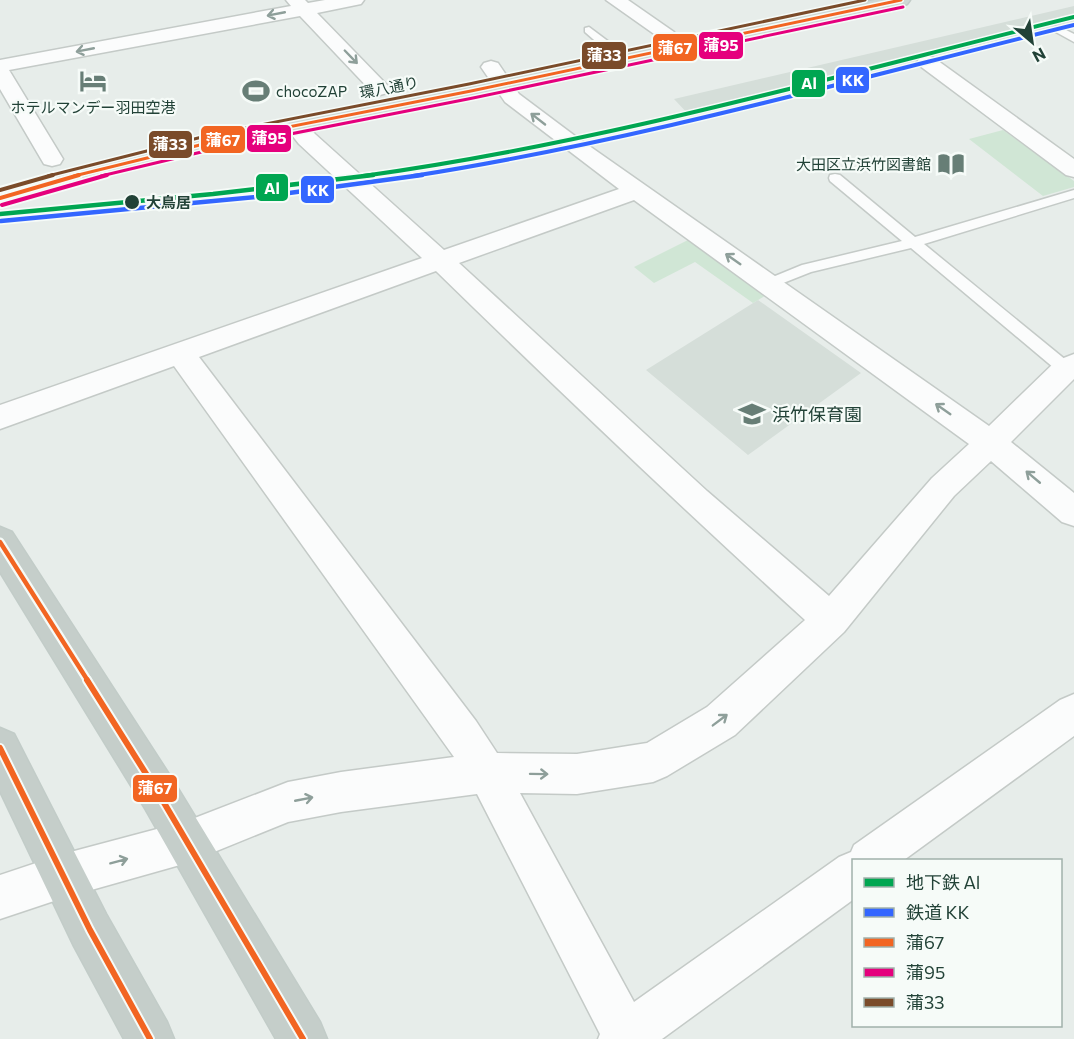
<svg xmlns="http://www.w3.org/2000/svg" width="1074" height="1039" viewBox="0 0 1074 1039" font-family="Commissioner,'Noto Sans JP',sans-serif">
<rect width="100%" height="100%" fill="#e7edea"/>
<!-- built -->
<path fill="#d5ded9" d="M1074,6V22L690,116L674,99Z
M758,300L861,373L748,455L646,370Z"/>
<!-- green -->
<path fill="#d0e6d5" d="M1003,130L1074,181V187L1043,196L969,139Z
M688,240L768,294L753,303L695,262L654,283L634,267Z"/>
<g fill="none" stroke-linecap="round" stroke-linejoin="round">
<defs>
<path id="service" d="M1058,26L1074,34V42L1054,31V27Z
M589,27L609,42V46H601L585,32V28Z
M835,174L840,175L915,237L1074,190V198L924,244L1072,365L1074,369L1072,373H1060L911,248L811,272L768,289L763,287L761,284L763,281L802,265L902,241L830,181L829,178L830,175Z"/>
<path id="minor" d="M286,0H305L308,3L325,0H364L361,4L317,13L387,85L390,89L387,93L380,95L373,93L300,16L9,70L63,159L60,164L52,166L44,164L41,159L0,89V60L291,6Z
M606,0H628L674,32L671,36H657Z
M927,56L934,58L1074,159V177L1066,175L920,66L917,62L920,58Z
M491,61L498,63L519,94L575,136L989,426L1056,361L1074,354V379L1011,442L1074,493V526L1062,522L991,461L954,496L844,632L735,735L667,776L653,782L577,794L520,793L634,1002L839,857L851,852L854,845L1060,700L1074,694V736L904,860H854V899L662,1039H598L600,1034L477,794L341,812L288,822L187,863L63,898L0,919V875L63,854L187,821L288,782L341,772L454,757L174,366L0,429V405L422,258L299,144L284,125L287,120C302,117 306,124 315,134L444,250L619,189L505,102L481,67L484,63ZM634,200L969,444L932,478L829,596L707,491L459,263ZM436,271C558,390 680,506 805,620L707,707L647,743L577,754L497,753L476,721L199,357Z"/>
<path id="primary" d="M875,0H910L907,4L901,6L471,97L212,149L102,175L0,205V190L87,165L212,135L471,85Z"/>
<path id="trunk" d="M0,527L12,532L174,782L320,1022L327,1039H276L146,810L0,572Z
M0,728L14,734L106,914L167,1022L174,1039H124L74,946L0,791Z"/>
</defs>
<!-- service casing -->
<use href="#service" stroke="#c4cac7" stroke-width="3"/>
<!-- minor casing -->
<use href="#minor" stroke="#c4cac7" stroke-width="3"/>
<!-- primary casing -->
<use href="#primary" stroke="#c2ccc8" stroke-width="3"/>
<!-- trunk casing -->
<use href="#trunk" stroke="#c2ccc8" stroke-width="3"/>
<!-- service -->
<use href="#service" fill="#fbfcfc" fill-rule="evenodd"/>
<!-- minor -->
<use href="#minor" fill="#fbfcfc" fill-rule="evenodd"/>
<!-- primary -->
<use href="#primary" fill="#ced8d4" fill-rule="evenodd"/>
<!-- trunk -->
<use href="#trunk" fill="#c5ceca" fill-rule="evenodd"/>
<defs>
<path id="bus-1-far3" d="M74,176L212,142L471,91L901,0"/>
<path id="bus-1-far2" d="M0,198L79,175"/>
<path id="bus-1-far1" d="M0,542L88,681"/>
<path id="bus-1" d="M87,680L160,796L303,1039
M0,748L90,930L150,1039"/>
<path id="bus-2-far1" d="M101,176L214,149L473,98L903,7"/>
<path id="bus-2" d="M2,205L107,175"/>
<path id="bus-3-far1" d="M48,176L210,135L469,84L865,0"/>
<path id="bus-3" d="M0,190L53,175"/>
</defs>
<!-- bus-1-far3 casing -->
<use href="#bus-1-far3" stroke="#f6fbf8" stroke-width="6"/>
<!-- bus-1-far2 casing -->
<use href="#bus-1-far2" stroke="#f6fbf8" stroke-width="8"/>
<!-- bus-1-far1 casing -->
<use href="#bus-1-far1" stroke="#f6fbf8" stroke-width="9"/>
<!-- bus-1 casing -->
<use href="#bus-1" stroke="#f6fbf8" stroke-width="10"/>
<!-- bus-2-far1 casing -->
<use href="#bus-2-far1" stroke="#f6fbf8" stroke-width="6"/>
<!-- bus-2 casing -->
<use href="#bus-2" stroke="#f6fbf8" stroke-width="8"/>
<!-- bus-3-far1 casing -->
<use href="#bus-3-far1" stroke="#f6fbf8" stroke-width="6"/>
<!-- bus-3 casing -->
<use href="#bus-3" stroke="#f6fbf8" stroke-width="8"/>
<!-- bus-1-far3 -->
<use href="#bus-1-far3" stroke="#f26522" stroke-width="3"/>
<!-- bus-1-far2 -->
<use href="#bus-1-far2" stroke="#f26522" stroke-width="4"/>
<!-- bus-1-far1 -->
<use href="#bus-1-far1" stroke="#f26522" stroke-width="4.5"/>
<!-- bus-1 -->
<use href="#bus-1" stroke="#f26522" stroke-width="6"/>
<!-- bus-2-far1 -->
<use href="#bus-2-far1" stroke="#e5007d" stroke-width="3"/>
<!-- bus-2 -->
<use href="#bus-2" stroke="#e5007d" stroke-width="4"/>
<!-- bus-3-far1 -->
<use href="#bus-3-far1" stroke="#7a4b2a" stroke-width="3"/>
<!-- bus-3 -->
<use href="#bus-3" stroke="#7a4b2a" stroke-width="4"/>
<defs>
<path id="rail-1-far1" d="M413,176C636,141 855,79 1074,25"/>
<path id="rail-1" d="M1,221L267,196L422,175"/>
</defs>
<!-- rail-1-far1 casing -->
<use href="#rail-1-far1" stroke="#f6fbf8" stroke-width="7"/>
<!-- rail-1 casing -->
<use href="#rail-1" stroke="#f6fbf8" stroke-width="8"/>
<!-- rail-1-far1 -->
<use href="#rail-1-far1" stroke="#36f" stroke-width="4"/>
<!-- rail-1 -->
<use href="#rail-1" stroke="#36f" stroke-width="4.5"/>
<defs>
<path id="metro-1-far1" d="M363,176C603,143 839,75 1074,17"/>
<path id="metro-1" d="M0,214L213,194L373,175"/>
</defs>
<!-- metro-1-far1 casing -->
<use href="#metro-1-far1" stroke="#f6fbf8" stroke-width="7"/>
<!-- metro-1 casing -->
<use href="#metro-1" stroke="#f6fbf8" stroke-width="8"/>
<!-- metro-1-far1 -->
<use href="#metro-1-far1" stroke="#00a651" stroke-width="4"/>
<!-- metro-1 -->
<use href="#metro-1" stroke="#00a651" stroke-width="4.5"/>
</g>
<!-- one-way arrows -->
<defs><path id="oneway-shaft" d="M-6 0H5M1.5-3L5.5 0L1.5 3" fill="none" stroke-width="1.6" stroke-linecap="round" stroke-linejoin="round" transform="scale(1.5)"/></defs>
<g stroke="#8e9f9a">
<use href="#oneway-shaft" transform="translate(276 14) rotate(169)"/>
<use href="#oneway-shaft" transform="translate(85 50) rotate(169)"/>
<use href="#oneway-shaft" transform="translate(351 57) rotate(46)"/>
<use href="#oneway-shaft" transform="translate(538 119) rotate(-142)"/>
<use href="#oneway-shaft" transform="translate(733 259) rotate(-145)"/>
<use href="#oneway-shaft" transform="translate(943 409) rotate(-145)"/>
<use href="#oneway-shaft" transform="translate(1033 477) rotate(-140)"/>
<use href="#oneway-shaft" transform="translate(720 720) rotate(-37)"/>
<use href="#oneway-shaft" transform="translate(539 774) rotate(1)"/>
<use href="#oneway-shaft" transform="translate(304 799) rotate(-11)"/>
<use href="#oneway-shaft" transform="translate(119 861) rotate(-15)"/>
</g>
<!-- icons -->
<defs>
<symbol id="hotel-bare" viewBox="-9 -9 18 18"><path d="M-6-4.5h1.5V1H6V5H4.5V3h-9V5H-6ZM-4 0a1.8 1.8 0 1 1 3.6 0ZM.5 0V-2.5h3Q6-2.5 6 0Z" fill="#677e76" stroke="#f6fbf8" stroke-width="2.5" paint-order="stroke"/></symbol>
<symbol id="stadium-bare" viewBox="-9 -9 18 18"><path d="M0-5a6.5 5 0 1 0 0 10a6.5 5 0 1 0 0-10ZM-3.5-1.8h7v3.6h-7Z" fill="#677e76" stroke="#f6fbf8" stroke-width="2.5" paint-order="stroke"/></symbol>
<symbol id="library-bare" viewBox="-9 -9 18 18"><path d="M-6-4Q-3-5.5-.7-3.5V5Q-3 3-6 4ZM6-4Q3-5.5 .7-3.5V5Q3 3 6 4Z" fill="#677e76" stroke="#f6fbf8" stroke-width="2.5" paint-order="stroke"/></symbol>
<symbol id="school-bare" viewBox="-9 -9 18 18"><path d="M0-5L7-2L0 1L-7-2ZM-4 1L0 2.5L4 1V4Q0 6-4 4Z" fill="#677e76" stroke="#f6fbf8" stroke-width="2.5" paint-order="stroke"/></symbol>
</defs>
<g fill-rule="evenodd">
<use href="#hotel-bare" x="74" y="62" width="38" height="38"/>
<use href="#stadium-bare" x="237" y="72" width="38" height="38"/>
<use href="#library-bare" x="932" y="145" width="38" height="38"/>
<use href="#school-bare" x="733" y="395" width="38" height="38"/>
</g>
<!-- markers -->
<circle fill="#224237" stroke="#f6fbf8" stroke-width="2" cx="132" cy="202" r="8"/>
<g text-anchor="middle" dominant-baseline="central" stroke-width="4.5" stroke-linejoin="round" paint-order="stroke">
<!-- far-street labels -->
<g font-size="15" fill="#224237" stroke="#f6fbf8">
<text transform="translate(389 87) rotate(-11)">環八通り</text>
</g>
<!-- far-poi labels -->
<g font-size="15" fill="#224237" stroke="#f6fbf8" text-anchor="start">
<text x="276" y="91">chocoZAP</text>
<text x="93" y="107" text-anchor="middle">ホテルマンデー羽田空港</text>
<text x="931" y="164" text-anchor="end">大田区立浜竹図書館</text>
</g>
<!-- far-stop labels -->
<g font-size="15" font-weight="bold" fill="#224237" stroke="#f6fbf8" text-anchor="start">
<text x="146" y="202">大鳥居</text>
</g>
<!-- poi labels -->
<g font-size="18" fill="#224237" stroke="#f6fbf8" text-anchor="start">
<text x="772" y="414">浜竹保育園</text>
</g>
</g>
<g stroke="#f6fbf8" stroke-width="2">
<rect x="698" y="31" width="46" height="29" rx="6" fill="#e5007d"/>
<rect x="652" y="33" width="46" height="29" rx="6" fill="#f26522"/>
<rect x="581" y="41" width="46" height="29" rx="6" fill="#7a4b2a"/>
<rect x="835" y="66" width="35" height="28" rx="6" fill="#36f"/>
<rect x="791" y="69" width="35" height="29" rx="6" fill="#00a651"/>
<rect x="246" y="124" width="46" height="29" rx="6" fill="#e5007d"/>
<rect x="200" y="125" width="46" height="29" rx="6" fill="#f26522"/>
<rect x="148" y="130" width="45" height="29" rx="6" fill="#7a4b2a"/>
<rect x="255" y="173" width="34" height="29" rx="6" fill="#00a651"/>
<rect x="300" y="175" width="35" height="29" rx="6" fill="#36f"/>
<rect x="132" y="774" width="46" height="29" rx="6" fill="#f26522"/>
</g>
<g font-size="16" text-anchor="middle" font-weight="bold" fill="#fff">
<text x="721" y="51">蒲95</text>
<text x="675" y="54">蒲67</text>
<text x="604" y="61">蒲33</text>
<text x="853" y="86">KK</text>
<text x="809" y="89">Al</text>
<text x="269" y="144">蒲95</text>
<text x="223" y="146">蒲67</text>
<text x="170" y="150">蒲33</text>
<text x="272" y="194">Al</text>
<text x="318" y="196">KK</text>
<text x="155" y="794">蒲67</text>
</g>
<!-- legend -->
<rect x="852" y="859" width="210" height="168" fill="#f6fbf8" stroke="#a1b1ab" stroke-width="1.5"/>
<rect x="864" y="878" width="30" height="9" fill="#00a651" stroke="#a1b1ab" stroke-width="1.5"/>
<text x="906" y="889" font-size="18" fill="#224237">地下鉄 Al</text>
<rect x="864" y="908" width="30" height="9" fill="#3366ff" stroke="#a1b1ab" stroke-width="1.5"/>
<text x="906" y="919" font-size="18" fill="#224237">鉄道 KK</text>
<rect x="864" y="938" width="30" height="9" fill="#f26522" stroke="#a1b1ab" stroke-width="1.5"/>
<text x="906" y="949" font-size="18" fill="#224237">蒲67</text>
<rect x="864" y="968" width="30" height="9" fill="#e5007d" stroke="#a1b1ab" stroke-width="1.5"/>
<text x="906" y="979" font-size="18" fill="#224237">蒲95</text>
<rect x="864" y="998" width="30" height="9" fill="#7a4b2a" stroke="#a1b1ab" stroke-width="1.5"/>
<text x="906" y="1009" font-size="18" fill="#224237">蒲33</text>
<!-- north arrow -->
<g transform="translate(1032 42) rotate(151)" stroke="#f6fbf8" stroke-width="4.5" paint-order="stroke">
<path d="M0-4.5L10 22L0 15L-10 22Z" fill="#224237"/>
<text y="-9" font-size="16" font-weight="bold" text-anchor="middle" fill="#224237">N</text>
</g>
</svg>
